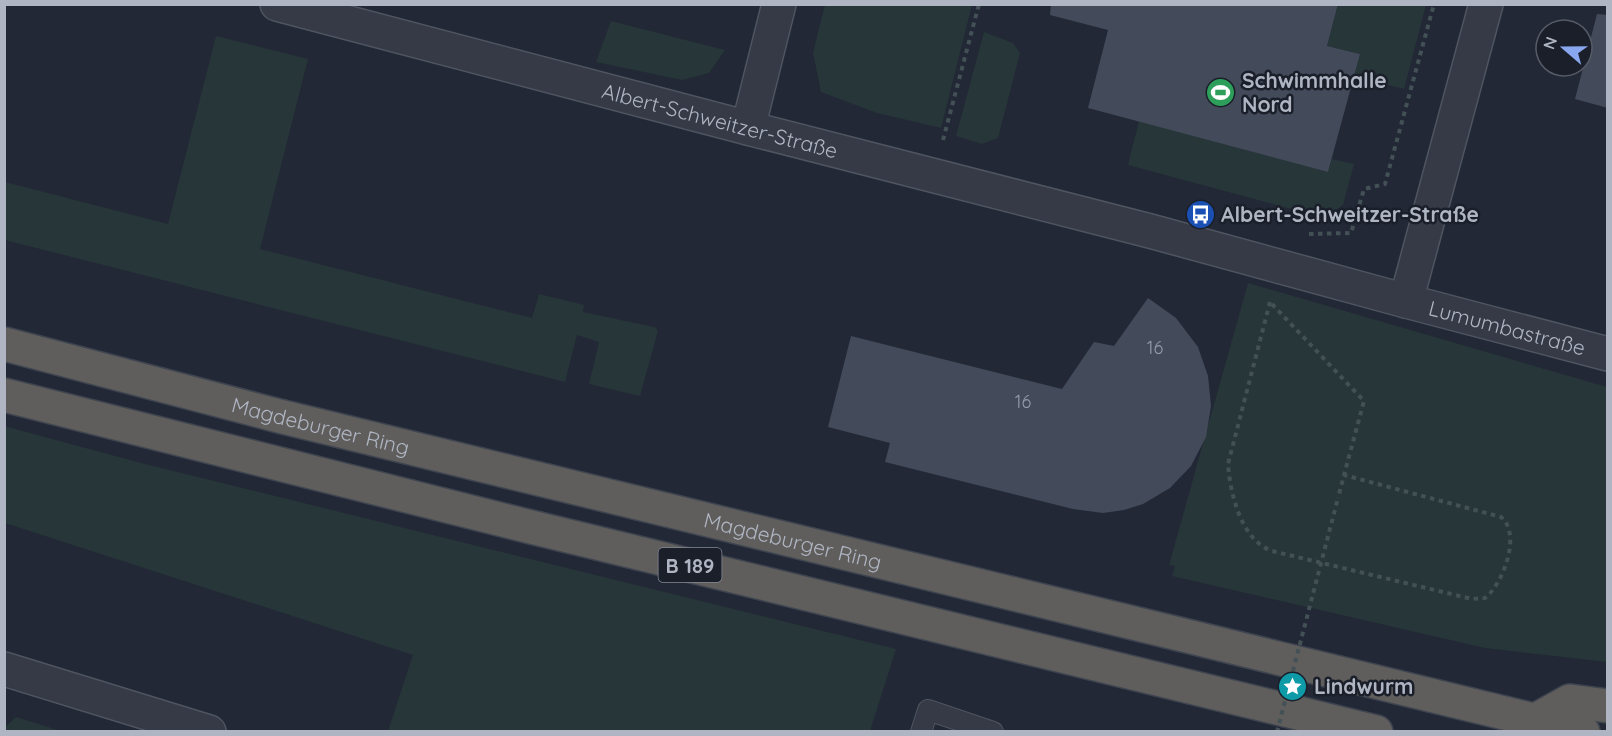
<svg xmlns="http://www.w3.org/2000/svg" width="1612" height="736" viewBox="0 0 1612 736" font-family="Quicksand,sans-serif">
<rect width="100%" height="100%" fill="#222835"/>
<!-- green -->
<path fill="#263639" d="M825,5H972L941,128L877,113L821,92L813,53Z
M1338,5H1426L1404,89L1354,76L1360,54L1327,46Z
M611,21L725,50L709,73L682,80L596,62Z
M984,32L1013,43L1020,53L998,138L982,144L956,136Z
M216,36L308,59L260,249L532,318L539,294L584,305L583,312L654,327L658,331L640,396L589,384L599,342L577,335L565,382L5,240V182L168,224Z
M1139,121L1328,172L1332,159L1354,164L1343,205L1325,218L1128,165Z
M1248,283L1607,387V662L1485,648L1172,576L1175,566L1169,565Z
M4,426L145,464L896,649L870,731H388L413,655L5,523Z
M16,717L61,731H5V727Z"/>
<!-- building -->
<path fill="#434b5a" d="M1051,4H1338L1327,46L1360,54L1328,172L1088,108L1108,30L1050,15Z
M1597,14L1608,15V108L1575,99Z
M1148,298L1176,318L1198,347L1208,376L1211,406L1206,437L1191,466L1170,488L1143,504L1124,510L1103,513L1073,509L885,462L890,443L828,427L851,336L1062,389L1094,342L1114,346Z"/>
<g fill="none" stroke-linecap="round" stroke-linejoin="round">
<defs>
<path id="service" d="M921,732L928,710L993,732"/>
<g id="minor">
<path id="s1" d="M277,4L748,128L1150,231L1406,301L1608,354"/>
<path d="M748,128L779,4"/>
<path d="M1406,301L1486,4"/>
<path d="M4,669L209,732"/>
</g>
<g id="trunk">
<path id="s2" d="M4,344L279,416L1583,732"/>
<path d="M4,395L531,527L1376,732"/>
<path d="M1536,720L1570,701L1608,706"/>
</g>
</defs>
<!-- service casing -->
<use href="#service" stroke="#4f5560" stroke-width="22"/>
<!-- minor casing -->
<use href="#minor" stroke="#4f5560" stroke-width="36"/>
<!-- trunk casing -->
<use href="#trunk" stroke="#3f4550" stroke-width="36"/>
<!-- path -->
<path stroke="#435156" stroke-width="4" stroke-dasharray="4.5 4.5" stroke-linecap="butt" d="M943,140L979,4
M1309,234L1351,233L1364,189L1385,184L1434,4
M1270,302L1228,464C1230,493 1241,540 1272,551L1472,599L1485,598C1503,584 1522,534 1501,517L1344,475L1338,498
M1272,304L1364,401L1344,475"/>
<!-- service -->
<use href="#service" stroke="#353a46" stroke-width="20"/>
<!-- minor -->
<use href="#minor" stroke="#353a46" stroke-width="33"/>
<!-- trunk -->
<use href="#trunk" stroke="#5f5e5c" stroke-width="33"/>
<!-- path-bridge -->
<path stroke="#435156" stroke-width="4" stroke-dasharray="4.5 4.5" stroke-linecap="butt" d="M1277,732L1338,498"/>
</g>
<!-- icons -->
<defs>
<symbol id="stadium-disc" viewBox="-11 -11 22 22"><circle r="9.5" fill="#2e9e5b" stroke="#1a1f2a"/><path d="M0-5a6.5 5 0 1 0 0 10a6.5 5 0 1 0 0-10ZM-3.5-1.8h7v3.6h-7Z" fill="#fff"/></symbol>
<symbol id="bus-disc" viewBox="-11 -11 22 22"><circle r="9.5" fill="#1a4fb4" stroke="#1a1f2a"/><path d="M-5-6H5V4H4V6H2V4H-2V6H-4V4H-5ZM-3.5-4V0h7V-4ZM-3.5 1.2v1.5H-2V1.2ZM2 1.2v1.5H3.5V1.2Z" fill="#fff"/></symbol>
<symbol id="sight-disc" viewBox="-11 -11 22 22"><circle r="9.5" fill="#0f9aa8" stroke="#1a1f2a"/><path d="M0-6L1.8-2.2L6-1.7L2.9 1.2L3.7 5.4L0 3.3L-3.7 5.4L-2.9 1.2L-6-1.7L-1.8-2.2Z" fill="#fff"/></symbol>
</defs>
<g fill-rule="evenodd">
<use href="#stadium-disc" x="1204" y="76" width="33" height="33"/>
<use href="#bus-disc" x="1184" y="198" width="33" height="33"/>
<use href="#sight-disc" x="1276" y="670" width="33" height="33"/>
</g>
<g text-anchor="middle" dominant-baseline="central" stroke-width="5" stroke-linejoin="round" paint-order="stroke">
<!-- number labels -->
<g font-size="18" fill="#949aa8">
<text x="1155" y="347">16</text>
<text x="1023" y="401">16</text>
</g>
<!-- shield labels -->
<rect fill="#1a1f2a" stroke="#828894" stroke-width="1.5" x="658.5" y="548" width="63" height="34" rx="4.5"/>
<g font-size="20" font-weight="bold" fill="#afb5c2">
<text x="690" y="565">B 189</text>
</g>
<!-- poi labels -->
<g font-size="21" font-weight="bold" fill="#afb5c2" stroke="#1a1f2a" text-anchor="start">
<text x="1242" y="80">Schwimmhalle<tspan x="1242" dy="24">Nord</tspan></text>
<text x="1221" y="214">Albert-Schweitzer-Straße</text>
<text x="1314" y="686">Lindwurm</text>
</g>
<!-- street labels -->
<g font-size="21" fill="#afb5c2" stroke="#1a1f2a">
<text stroke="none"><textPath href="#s1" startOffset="458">Albert-Schweitzer-Straße</textPath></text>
<text stroke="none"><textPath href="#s1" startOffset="1272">Lumumbastraße</textPath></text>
<text stroke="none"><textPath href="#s2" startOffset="327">Magdeburger Ring</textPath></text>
<text stroke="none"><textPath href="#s2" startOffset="813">Magdeburger Ring</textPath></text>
</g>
</g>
<!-- border -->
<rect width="1612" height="736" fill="none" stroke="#afb5c2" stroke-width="12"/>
<!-- north arrow -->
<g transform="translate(1564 48) rotate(290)"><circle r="28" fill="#1a1f2a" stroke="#565b67" stroke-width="1.5"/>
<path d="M0-4.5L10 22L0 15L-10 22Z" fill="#88a7ee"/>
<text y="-9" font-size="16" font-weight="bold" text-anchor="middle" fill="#afb5c2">N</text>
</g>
</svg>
